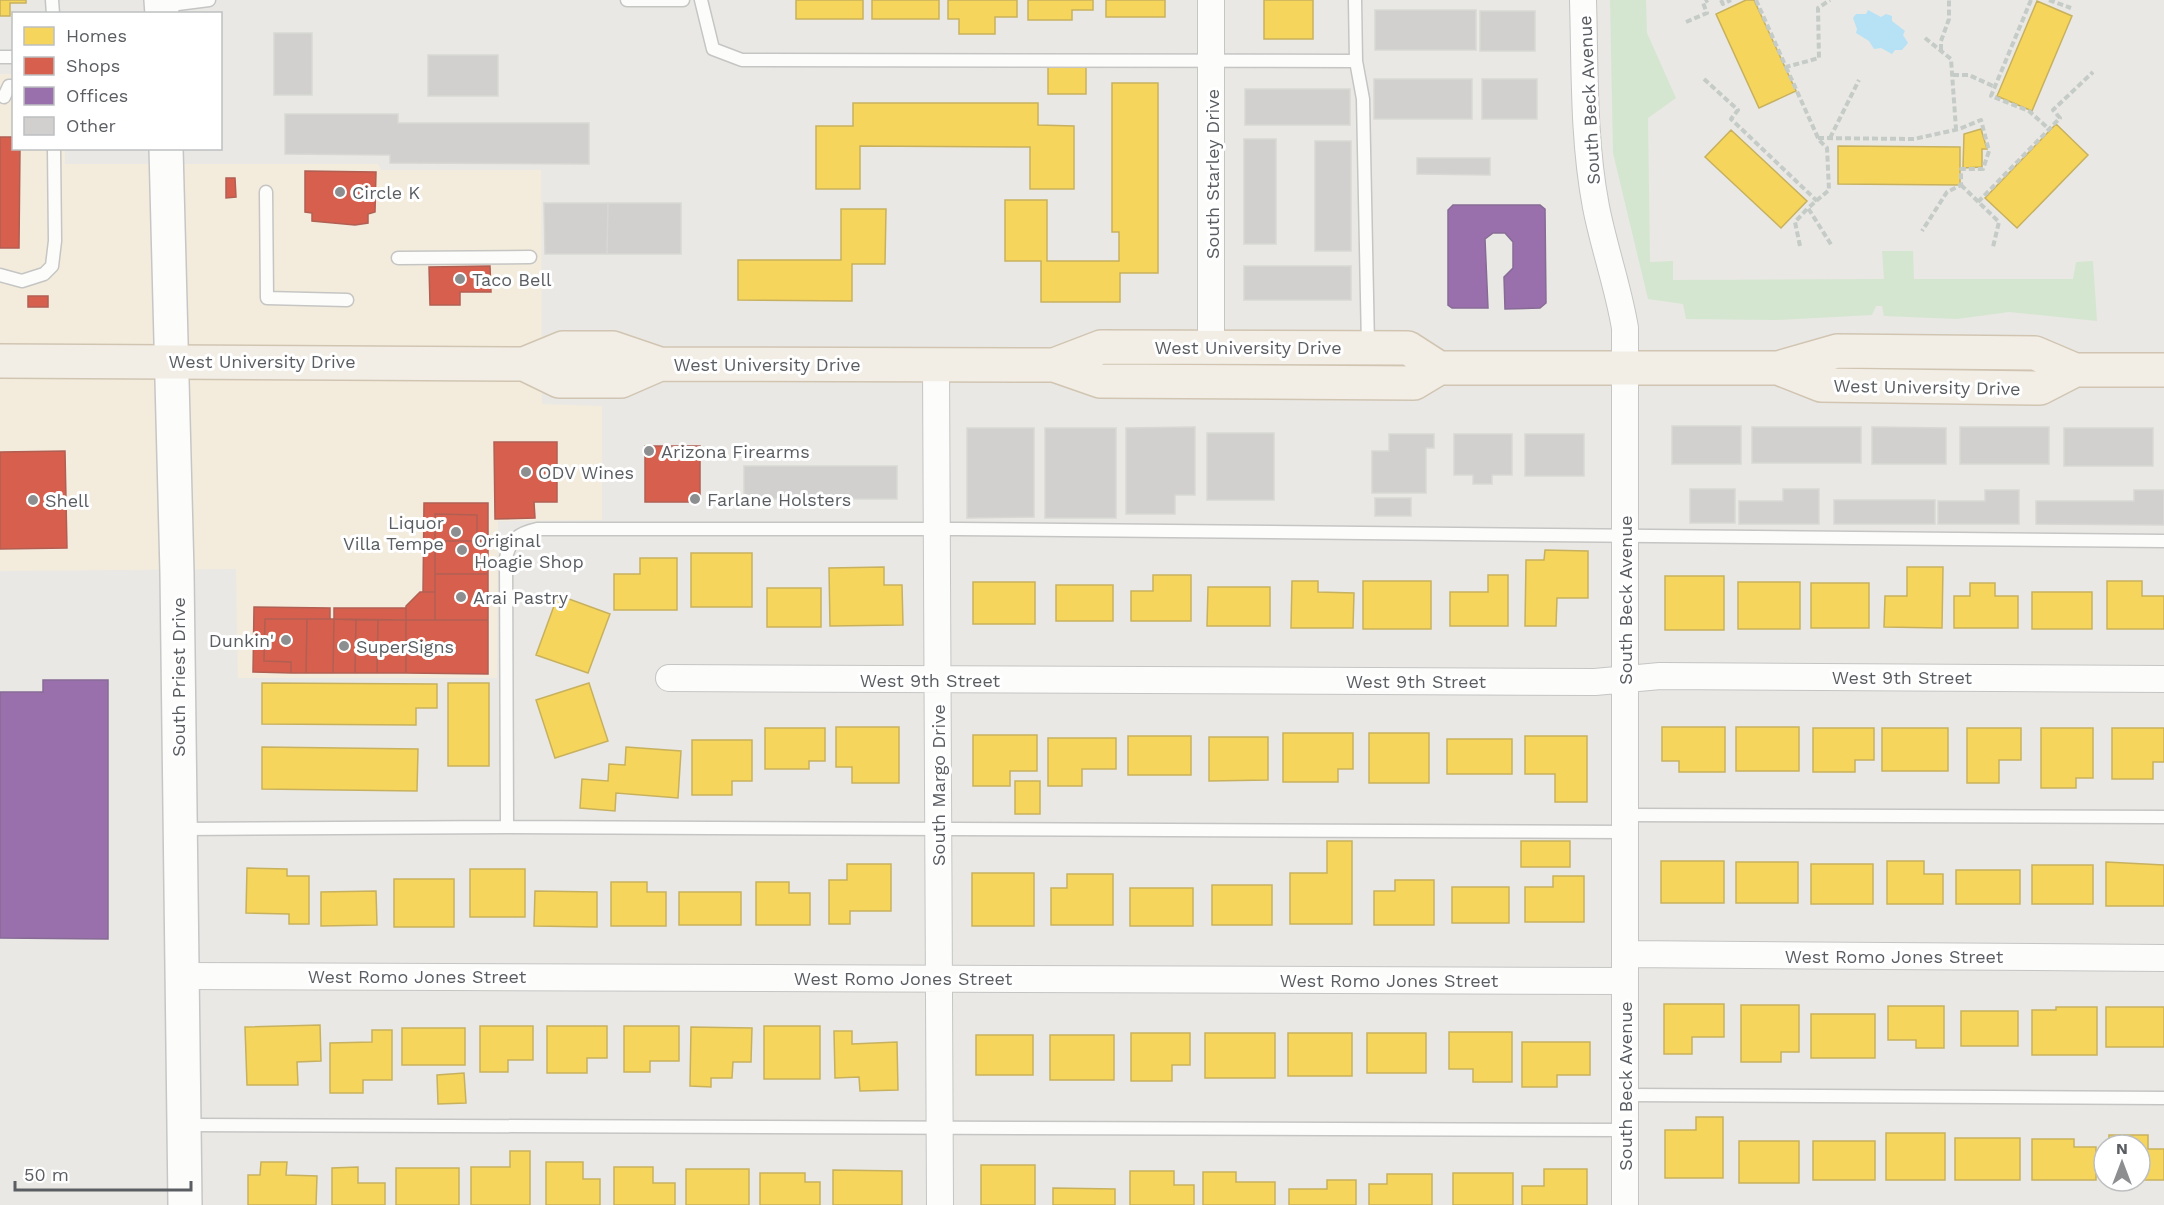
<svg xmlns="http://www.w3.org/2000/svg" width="2164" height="1205" viewBox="0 0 2164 1205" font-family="'Work Sans',sans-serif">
<rect width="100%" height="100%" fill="#e9e8e4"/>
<!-- commercial -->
<path fill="#f3ecdc" d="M0,74H13L14,148L65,149V164H378L381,170H541L542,404L602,406V520L498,521L497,678H238L236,569L0,571Z"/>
<!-- green -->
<path fill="#d4e6cf" d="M1610,0H1646L1647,33L1676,98L1648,118L1650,262L1673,261V280L1884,279L1882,251H1913L1914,279H2073L2076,262L2093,261L2097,321L2009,312L1957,319L1884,316L1882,306H1876L1872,315L1776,320L1686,319L1683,304L1648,299L1613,153Z"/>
<!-- water -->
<path fill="#b7e2f5" d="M1868,10L1881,17L1886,14L1892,16V21L1905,31L1903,35L1908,43L1902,50H1895L1892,54L1881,48L1874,49L1869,41L1856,33L1857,29L1853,18L1856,14H1866Z"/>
<!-- homes -->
<path fill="#f6d55c" stroke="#c7b15e" stroke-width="1.5" d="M0,0H26V3H10V16H0Z
M796,0H863V19H796Z
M872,0H939V19H872Z
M948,0H1017V17H995V34H959V19H948Z
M1028,0H1093V10H1072V20H1028Z
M1106,0H1165V17H1106Z
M1264,0H1313V39H1264Z
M1746,0H1754L1796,91L1759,108L1716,14Z
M2037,1L2072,16L2032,111L1997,96Z
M1048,66H1086V94H1048Z
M1112,83H1158V273H1120V302H1041V261H1005V200H1047V261H1119V232H1112Z
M853,103H1038V125L1074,126V189H1030V147L860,146V189H816V126H853Z
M2056,124L2088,155L2017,228L1985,198Z
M1981,129L1987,149H1982V167L1963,168L1964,134Z
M1731,130L1807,201L1781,228L1705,157Z
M1838,146L1960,147V185L1838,184Z
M841,209H886L885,264H852V301L738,300V260H841Z
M1545,550L1588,551V598H1557L1556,626H1525L1526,560H1544Z
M691,553H752V607H691Z
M640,558H677V610H614V574H640Z
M884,567V585H902L903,625L830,626L829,568Z
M1907,567H1943L1942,628L1884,627L1885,596H1907Z
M1153,575H1191V621H1131V591H1153Z
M1488,575H1508V626H1450V592H1488Z
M1665,576H1724V630H1665Z
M1292,581H1318V592L1354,593L1353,628H1291Z
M1363,581H1431V629H1363Z
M2107,581H2142V596H2164V629H2107Z
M973,582H1035V624H973Z
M1738,582H1800V629H1738Z
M1811,583H1869V628H1811Z
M1970,583H1995V596H2018V628H1954V596H1970Z
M1056,585H1113V621H1056Z
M1208,587H1270V626H1207Z
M767,588H821V627H767Z
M2032,592H2092V629H2032Z
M558,595L610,614L588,673L536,655Z
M262,683L437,684V708H416V725L262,724Z
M448,683H489V766H448Z
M589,683L608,741L555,758L536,700Z
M836,727H899V783H852V767H836Z
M1662,727H1725V772H1679V761H1662Z
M1736,727H1799V771H1736Z
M765,728H825V761H809V769H765Z
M1813,728H1874V760H1855V772H1813Z
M1882,728H1948V771H1882Z
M1967,728H2021V760H1999V783H1967Z
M2041,728H2093V778H2076V788H2041Z
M2112,728H2164V762H2153V779H2112Z
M1283,733H1353V769H1338V782H1283Z
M1369,733H1429V783H1369Z
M973,735H1037V771H1010V786H973Z
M1128,736H1191V775H1128Z
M1525,736H1587V802H1555V774H1525Z
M1209,737H1268V780L1209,781Z
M1048,738H1116V769H1082V786H1048Z
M1447,739H1512V774H1447Z
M692,740H752V781H732V795H692Z
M262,747L418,749L417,791L262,789Z
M626,747L681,751L678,798L616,793L615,811L580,808L582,779L608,781L609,764L625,765Z
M1015,781H1040V814H1015Z
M1327,841H1352V924H1290V873H1327Z
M1521,841H1570V867H1521Z
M1661,861H1724V903H1661Z
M1887,861H1924V874H1943V904H1887Z
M1736,862H1798V903H1736Z
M2106,862L2164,865V906H2106Z
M847,864H891V911H850V924H829V880H847Z
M1811,864H1873V904H1811Z
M2032,865H2093V904H2032Z
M247,868L287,869V876H309V924H289V914L246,913Z
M470,869H525V917H470Z
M1956,870H2020V904H1956Z
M972,873H1034V926H972Z
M1067,874H1113V925H1051V888H1067Z
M1553,876H1584V922H1525V887H1553Z
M394,879H454V927H394Z
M1395,880H1434V925H1374V891H1395Z
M611,882H647V892H666V926H611Z
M756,882H789V893H810V925H756Z
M1212,885H1272V925H1212Z
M1452,887H1509V923H1452Z
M1130,888H1193V926H1130Z
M376,891L377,925L321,926V892Z
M535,891L597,892V927L534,926Z
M679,892H741V925H679Z
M1664,1004H1724V1037H1692V1054H1664Z
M1741,1005H1799V1052H1781V1062H1741Z
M1888,1006H1944V1048H1916V1040H1888Z
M2056,1007H2097V1055H2032V1010H2056Z
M2106,1007H2164V1047H2106Z
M1961,1011H2018V1046H1961Z
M1811,1014H1875V1058H1811Z
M320,1025L321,1061L297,1062L298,1085H247L245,1027Z
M480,1026H533V1060H508V1072H480Z
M547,1026H607V1058H587V1073H547Z
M624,1026H679V1061H650V1072H624Z
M764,1026H820V1079H764Z
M691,1027L752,1028L751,1062H733L732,1078H711V1087L690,1086Z
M402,1028H465V1065H402Z
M372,1030H392V1080H363V1093H330V1043L372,1042Z
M834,1031H852V1044L897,1042L898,1090L860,1091L859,1077L835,1078Z
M1449,1032H1512V1082H1473V1069H1449Z
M1131,1033H1190V1065H1172V1081H1131Z
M1205,1033H1275V1078H1205Z
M1288,1033H1352V1076H1288Z
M1367,1033H1426V1073H1367Z
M976,1035H1033V1075H976Z
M1050,1035H1114V1080H1050Z
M1522,1042H1590V1075H1557V1087H1522Z
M464,1073L466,1103L438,1104L437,1075Z
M1696,1117H1723V1178H1665V1130H1696Z
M1886,1133H1945V1180H1886Z
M2109,1135H2148V1149H2164V1180H2140V1145H2109Z
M1955,1138H2020V1180H1955Z
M2032,1139H2074V1147H2096V1180H2032Z
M1739,1141H1799V1183H1739Z
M1813,1141H1875V1180H1813Z
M510,1151H530V1205H471V1167H510Z
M261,1162H287L286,1175L317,1176L316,1205H248V1175H260Z
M546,1162H583V1179H600V1205H546Z
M981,1165H1035V1205H981Z
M358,1167V1183H385V1205H332V1168Z
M614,1167H653V1183H675V1205H614Z
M396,1168H459V1205H396Z
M686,1169H749V1205H686Z
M1544,1169H1587V1205H1522V1186H1544Z
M833,1170L902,1171V1205H833Z
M1130,1171H1174V1185H1194V1205H1130Z
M1203,1172H1236V1182H1275V1205H1203Z
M760,1173H805V1182H820V1205H760Z
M1453,1173H1513V1205H1453Z
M1387,1174H1432V1205H1369V1184H1387Z
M1327,1180H1356V1205H1289V1189H1327Z
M1053,1188L1115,1189V1205H1053Z"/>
<!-- shops -->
<path fill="#d6604d" stroke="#b15f53" stroke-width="1.5" d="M0,137H14V148H20L19,248H0Z
M305,171L376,172L375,212L368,214V223L355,225L312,221V213L305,212Z
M226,178H235L236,197L226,198Z
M490,266L491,292H460V305H430L429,267Z
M28,296H48V307H28Z
M494,442H557V502H534L535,518L495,519Z
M645,446H700V502H645Z
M65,451L67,548L0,549V452Z
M424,503H488V541H477V515L435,514V592H423Z
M435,514L477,515V541H435Z
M435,541H488V574H435Z
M435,574H488V620H435Z
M420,592H435V620H406V606Z
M254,607L330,608V619H265L264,661L291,662V673L253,672Z
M334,608H406V620L334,619Z
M265,619H307L306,673H291V662L264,661Z
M307,619H334L333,673H306Z
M334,619L356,620L355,673H333Z
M356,620H378L377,673H355Z
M378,620H406V673H377Z
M406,620H488V674L406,673Z"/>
<!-- offices -->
<path fill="#9970ab" stroke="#866b95" stroke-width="1.5" d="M1453,205H1540L1545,209L1546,303L1540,308L1505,309L1504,277L1513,268V242L1505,233H1493L1485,239L1488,308H1452L1448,305V210Z
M43,680H108V939L0,938V692H43Z"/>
<!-- building -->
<path fill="#d1d0ce" stroke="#d8d7d4" stroke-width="1.5" d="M1375,10H1476V50H1375Z
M1480,11H1535V51H1480Z
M274,33H312V95H274Z
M428,55H498V96H428Z
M1374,79H1472V119H1374Z
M1482,79H1537V119H1482Z
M1245,89H1350V125H1245Z
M285,114H398V123H589V164L390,163V155L285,154Z
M1244,139H1276V244H1244Z
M1315,141H1351V251H1315Z
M1417,158H1490V175L1417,174Z
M544,203H608L607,254H545Z
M608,203H681V254H607Z
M1244,266H1351V300H1244Z
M1672,426H1741V464H1672Z
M1195,427V495H1175V514H1126V428Z
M1752,427H1861V463H1752Z
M1872,427L1946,428V464H1872Z
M1960,427H2049V464H1960Z
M967,428H1034V517L967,518Z
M1045,428H1116V518H1045Z
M2064,428H2153V466H2064Z
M1207,433H1274V500H1207Z
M1389,434H1434V448H1426V493H1372V451H1389Z
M1454,434H1512V475H1492V484H1473V475H1454Z
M1525,434H1584V476H1525Z
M744,466H897V499H744Z
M1690,489H1735V523H1690Z
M1783,489H1819V524H1739V501H1783Z
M1985,490H2019V524H1938V501H1985Z
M2134,490H2164V525L2036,524V501H2134Z
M1375,498H1411V516H1375Z
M1834,500H1935V524H1834Z"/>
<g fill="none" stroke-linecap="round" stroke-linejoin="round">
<defs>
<path id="service" d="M52,0L53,14
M627,0H683
M701,0L713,49L742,60L1356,61
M1355,0L1356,61L1363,99L1368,346
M162,6L209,0
M0,57H14
M4,97L9,86H14
M266,192L267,298L347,300
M398,258L530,257
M0,275L22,281L44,274L52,266L55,241L54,148
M1625,815L2164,817
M507,827L506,558C510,539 519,533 537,529H958L2164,541
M180,829L507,827L1625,832
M1625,1095L2164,1098
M185,1125L1625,1130"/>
<path id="minor" d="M1211,0V348
M1583,0C1585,68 1583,139 1596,207C1604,248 1618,286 1625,328V1205
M936,365L940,1205
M669,678L1595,682L1660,676L2164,679
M1625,954L2164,958
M182,976L1625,981"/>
<path id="secondary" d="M161,0L162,14
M166,148L177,573L185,1205"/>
<path id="primary" d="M0,361L524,364L563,348H613L660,364L1054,365L1100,381L1414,383L1439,368H1778L1837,351L2035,353L2075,370H2164
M524,364L559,381H621L660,364
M1054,365L1101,347L1408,348L1439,368
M1778,368L1821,385L2040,388L2075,370"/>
</defs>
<!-- service casing -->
<use href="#service" stroke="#c5c5c4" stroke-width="15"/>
<!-- minor casing -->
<use href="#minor" stroke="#c5c5c4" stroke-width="28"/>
<!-- secondary casing -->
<use href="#secondary" stroke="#c6c6c6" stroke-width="36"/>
<!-- primary casing -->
<use href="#primary" stroke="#d1c5b2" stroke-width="36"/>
<!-- path -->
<path stroke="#c5cbc7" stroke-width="4" stroke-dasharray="6 3" stroke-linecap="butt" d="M1721,0L1723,4L1731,0
M1756,0L1786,67L1819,58L1818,8L1830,0
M2031,0L1991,96L2029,111L2049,129
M2049,0L2071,8
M1686,22L1707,13L1703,3L1708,0
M1925,38L1951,59L1956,129
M1941,50V41L1949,19V0
M1786,67L1819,140L1827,148L1829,190L1808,208L1832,246
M1953,75H1969L1995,87
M1704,79L1738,110L1731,119L1817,201
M1818,138L1914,139L1959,129L1981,120L1989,151L1983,169H1961V185L1947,192L1922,231
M1830,138L1859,80
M1961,185L1999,222L1993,247
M1978,202L2060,118L2053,110L2093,72
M1800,246L1795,222L1808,208"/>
<!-- service -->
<use href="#service" stroke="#fcfcfb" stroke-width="12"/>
<!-- minor -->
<use href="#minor" stroke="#fcfcfb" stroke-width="26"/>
<!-- secondary -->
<use href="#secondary" stroke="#fcfcfb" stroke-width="33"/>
<!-- primary -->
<use href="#primary" stroke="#f2eee6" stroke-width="33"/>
</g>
<!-- markers -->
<g fill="#8c8e90" stroke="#fff" stroke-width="2">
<circle cx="340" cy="192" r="6"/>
<circle cx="460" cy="279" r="6"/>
<circle cx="649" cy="451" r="6"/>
<circle cx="526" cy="472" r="6"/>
<circle cx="695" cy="499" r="6"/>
<circle cx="33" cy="500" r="6"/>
<circle cx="456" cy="532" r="6"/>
<circle cx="462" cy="550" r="6"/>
<circle cx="461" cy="597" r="6"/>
<circle cx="286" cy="640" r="6"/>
<circle cx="344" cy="646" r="6"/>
</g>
<g text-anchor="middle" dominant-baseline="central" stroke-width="6" stroke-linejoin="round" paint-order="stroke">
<!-- street labels -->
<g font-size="18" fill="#5a5e62" stroke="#fff">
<text transform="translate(1589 100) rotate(-93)">South Beck Avenue</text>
<text transform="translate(1212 174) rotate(-90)">South Starley Drive</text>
<text x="1248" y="347">West University Drive</text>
<text x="262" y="361">West University Drive</text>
<text x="767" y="364">West University Drive</text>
<text transform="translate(1927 387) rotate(1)">West University Drive</text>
<text transform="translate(1625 600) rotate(-90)">South Beck Avenue</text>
<text transform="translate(178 677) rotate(-90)">South Priest Drive</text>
<text x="1902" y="677">West 9th Street</text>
<text x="930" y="680">West 9th Street</text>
<text x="1416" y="681">West 9th Street</text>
<text transform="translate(938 785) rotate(-90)">South Margo Drive</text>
<text x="1894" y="956">West Romo Jones Street</text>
<text x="417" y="976">West Romo Jones Street</text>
<text x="903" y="978">West Romo Jones Street</text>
<text x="1389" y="980">West Romo Jones Street</text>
<text transform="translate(1625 1086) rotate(-90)">South Beck Avenue</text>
</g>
<!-- poi labels -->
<g font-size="18" fill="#5a5e62" stroke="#fff" text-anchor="start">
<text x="352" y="192">Circle K</text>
<text x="472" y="279">Taco Bell</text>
<text x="661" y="451">Arizona Firearms</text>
<text x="538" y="472">ODV Wines</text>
<text x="707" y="499">Farlane Holsters</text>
<text x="45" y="500">Shell</text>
<text x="444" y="522" text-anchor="end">Liquor<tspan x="444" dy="21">Villa Tempe</tspan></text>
<text x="474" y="540">Original<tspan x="474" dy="21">Hoagie Shop</tspan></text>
<text x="473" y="597">Arai Pastry</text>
<text x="274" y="640" text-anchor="end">Dunkin'</text>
<text x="356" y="646">SuperSigns</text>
</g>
</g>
<!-- legend -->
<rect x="12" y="12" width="210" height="138" fill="#ffffff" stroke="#bdbfc0" stroke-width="1.5"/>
<rect x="24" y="27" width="30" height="18" fill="#f6d55c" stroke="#bdbfc0" stroke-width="1.5"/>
<text x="66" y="42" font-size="18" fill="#5a5e62">Homes</text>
<rect x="24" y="57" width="30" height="18" fill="#d6604d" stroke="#bdbfc0" stroke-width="1.5"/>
<text x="66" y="72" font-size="18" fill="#5a5e62">Shops</text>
<rect x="24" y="87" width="30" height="18" fill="#9970ab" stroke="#bdbfc0" stroke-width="1.5"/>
<text x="66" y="102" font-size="18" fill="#5a5e62">Offices</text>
<rect x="24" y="117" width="30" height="18" fill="#d1d0ce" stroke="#bdbfc0" stroke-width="1.5"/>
<text x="66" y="132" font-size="18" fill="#5a5e62">Other</text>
<!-- north arrow -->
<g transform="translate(2122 1163)"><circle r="28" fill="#ffffff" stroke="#bdbfc0" stroke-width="1.5"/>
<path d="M0-4.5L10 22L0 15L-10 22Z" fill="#8c8e90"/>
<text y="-9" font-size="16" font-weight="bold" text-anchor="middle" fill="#5a5e62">N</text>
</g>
<!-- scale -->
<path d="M15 1181v9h176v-9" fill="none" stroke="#5a5e62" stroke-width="3"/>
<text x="24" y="1181" font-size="18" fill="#5a5e62" stroke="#ffffff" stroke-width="4.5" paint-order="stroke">50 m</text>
</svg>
